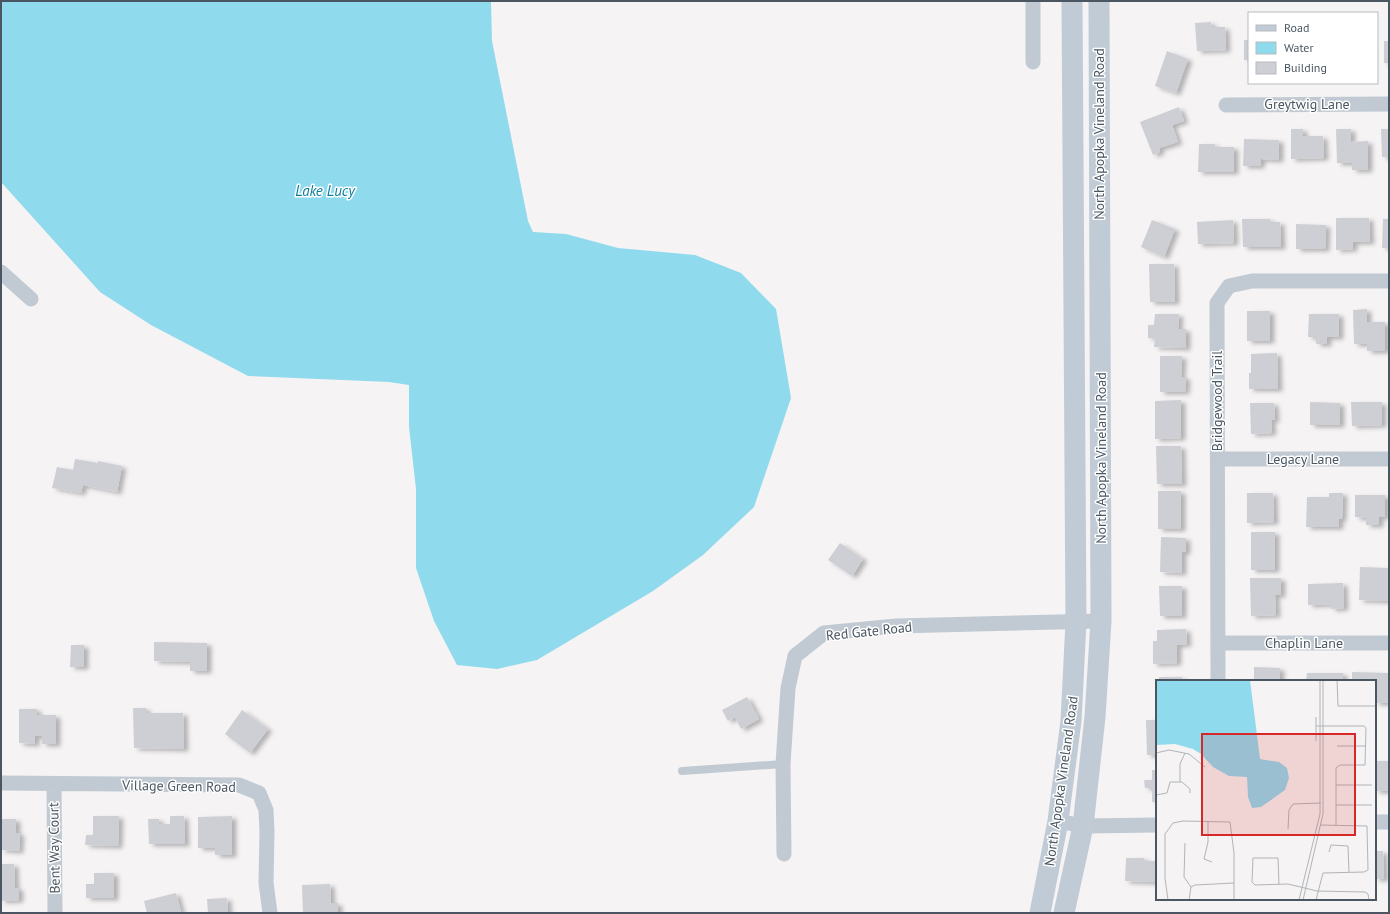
<svg xmlns="http://www.w3.org/2000/svg" width="1390" height="914" viewBox="0 0 1390 914" font-family="'PT Sans',sans-serif">
<defs>
<filter id="shadow"><feDropShadow dx="4.5" dy="2.5" stdDeviation="2" flood-color="#0004"/></filter>
</defs>
<rect width="100%" height="100%" fill="#f5f3f3"/>
<!-- water -->
<path fill="#90daee" d="M1,1H491L492,41L528,221L533,232L566,234L618,248L695,255L741,273L776,309L791,398L754,507L703,555L653,591L537,660L497,669L457,665L434,621L416,568V489L409,427V385L389,382L248,376L151,325L100,292L1,182Z"/>
<!-- building -->
<path fill="#cdcfd5" filter="url(#shadow)" d="M1211,22L1212,27H1225L1226,50L1197,51L1195,23Z
M1244,40H1249V60H1244Z
M1384,41H1389V63H1384Z
M1167,51L1188,59L1176,93L1155,86Z
M1179,107L1184,121L1172,125L1178,142L1159,148L1160,152L1153,155L1140,122Z
M1291,129H1303V136H1323L1324,158L1291,159Z
M1336,129H1351V142L1368,141V170H1352V163H1337Z
M1381,129H1389V157H1382Z
M1244,139L1279,140V160L1261,159L1260,166H1243Z
M1199,144H1215V147H1234V172H1198Z
M1336,218H1369L1370,242H1353V249L1336,250Z
M1242,219H1270V222H1280L1281,247H1243Z
M1383,219H1389V248H1382Z
M1152,220L1175,229L1164,257L1141,247Z
M1233,220L1234,243L1198,244L1197,222Z
M1296,224L1326,225L1325,249H1296Z
M1149,264H1174L1175,302H1150Z
M1367,309V322H1385V351H1367V344H1354L1353,310Z
M1247,311H1270V341H1247Z
M1155,314H1179L1178,329H1186V348L1154,347L1155,339L1148,338V325H1154Z
M1309,314H1339V337H1327V344H1316V337H1308Z
M1277,353L1278,389H1249V373H1251V354Z
M1160,356H1182L1181,377H1186L1185,392H1160Z
M1181,400V438L1155,439V401Z
M1310,402L1340,403V425H1310Z
M1351,402H1382V425L1352,426Z
M1250,403H1274L1275,420H1271L1272,433L1251,434Z
M1156,446H1181L1182,484H1157Z
M75,459L98,463V461L122,466L117,492L83,485L81,493L52,488L57,467L73,470Z
M1158,491H1181V529H1158Z
M1247,493H1273L1274,522L1247,523Z
M1329,493H1343L1342,519H1339V527H1306L1307,497H1329Z
M1355,495H1385V517H1379V525H1366V518L1355,517Z
M1251,532H1275V570H1251Z
M1161,537L1186,538V552H1182V573L1160,572Z
M840,543L863,559L852,576L828,560Z
M1360,567L1389,568V601L1359,600Z
M1250,578H1281V595H1275L1276,615L1251,616Z
M1343,583L1344,608L1331,609V604L1308,605V584Z
M1159,586H1182V616H1160Z
M1186,629L1187,644L1177,645V663L1153,664V641H1157V630Z
M154,642L207,643V671H190V662L154,661Z
M71,645H84V667H70Z
M1254,667L1280,668V681H1254Z
M1352,672L1389,673V703H1375V681H1352Z
M1307,673H1343V681H1306Z
M1159,677H1182V681H1159Z
M747,697L759,719L741,729L735,717L728,721L722,710Z
M133,708H146V713H183L184,749L134,748Z
M19,709H37V715H56V744H42V736H35V744L19,743Z
M242,710L268,729L250,753L225,734Z
M1146,720H1157V755H1147Z
M1375,761H1388V791H1375Z
M1152,770H1157V802H1152V788H1145L1144,780H1152Z
M93,816H119L118,846L85,845L86,835H93Z
M170,816H184L185,844H149L148,819H159V824H170Z
M232,816V855H215V848H198V817Z
M1,819H16V833H20L19,851L1,850Z
M1375,851H1383L1384,879H1375Z
M1126,858H1144V861H1156L1155,882L1125,881Z
M1,864H14L15,888H19V900L1,901Z
M94,873H114V898H86V884H94Z
M330,884L331,903H338V913H303L302,885Z
M176,893L181,912L147,913L144,901Z
M227,898L228,913H208L207,899Z"/>
<g fill="none" stroke-linecap="round" stroke-linejoin="round">
<!-- lane -->
<path stroke="#c1cad2" stroke-width="8" d="M682,771L783,764"/>
<!-- street -->
<path stroke="#c1cad2" stroke-width="15" d="M1033,1V62
M1226,105L1389,104
M1,272L31,299
M1218,459H1389
M1218,643H1389
M1218,681L1217,303L1229,286L1252,281H1389
M1,783L239,785L259,793L266,810L267,832L266,883L270,913
M54,784L55,913
M1058,821L1083,826L1157,825
M1375,822H1389
M784,854L783,764L788,688L795,656L824,633L896,626L1101,621"/>
<!-- secondary -->
<path stroke="#c1cbd6" stroke-width="21" d="M1040,913L1058,821L1071,721L1076,622L1072,1
M1064,913L1083,826L1095,717L1101,621L1099,1"/>
</g>
<g text-anchor="middle" dominant-baseline="central" stroke-width="3" stroke-linejoin="round" paint-order="stroke">
<!-- street labels -->
<g font-size="14" fill="#4a5661" stroke="#fff">
<text x="1307" y="104">Greytwig Lane</text>
<text transform="translate(1099 134) rotate(-90)">North Apopka Vineland Road</text>
<text transform="translate(1217 401) rotate(-90)">Bridgewood Trail</text>
<text transform="translate(1101 458) rotate(-90)">North Apopka Vineland Road</text>
<text x="1303" y="459">Legacy Lane</text>
<text transform="translate(869 631) rotate(-6)">Red Gate Road</text>
<text x="1304" y="643">Chaplin Lane</text>
<text transform="translate(1061 781) rotate(-82)">North Apopka Vineland Road</text>
<text transform="translate(179 786) rotate(1)">Village Green Road</text>
<text transform="translate(54 848) rotate(-91)">Bent Way Court</text>
</g>
<!-- water labels -->
<g font-size="15" font-style="italic" fill="#0c7c9b" stroke="#fff">
<text x="325" y="190">Lake Lucy</text>
</g>
</g>
<!-- overview -->
<g transform="translate(1156 680)">
<rect width="220" height="220" fill="#f5f3f3"/>
<path d="M0,0H94L104,79L123,82L131,88L133,98L129,110L105,127L96,128L92,117L91,97L73,96L57,87L45,74L37,69L19,64L0,65Z" fill="#90daee"/>
<path fill="none" stroke="#b1b4b9" stroke-width="1" d="M181,0L182,26H220M160,37V61M160,46H208L210,48L209,85H184L180,88V145M181,66H210M0,73L13,70L33,74L49,87M24,102V84L29,73M180,105H216M0,115L11,113L14,102H26L34,109V113M180,125H216M52,141V162L48,179L56,182M132,149L133,130L137,124L165,123M29,163L28,197L35,207M173,172L175,165L192,166L193,192M123,205L122,178H97L96,202L99,205L132,204L161,211L209,212L212,214L213,220M12,220L9,198V154L17,143L27,141L74,142L78,173V220M33,220L35,207L39,205L78,203M143,220L164,134V0M147,220L167,134V0M160,220L167,193L208,192L212,190L211,146L164,145"/>
<path fill="#d62828" fill-opacity="0.15" stroke="#d62828" stroke-width="2" d="M46,54H199V155H46Z"/>
<rect width="220" height="220" fill="none" stroke="#4a5661" stroke-width="2"/>
</g>
<!-- border -->
<rect width="1390" height="914" fill="none" stroke="#4a5661" stroke-width="4"/>
<!-- legend -->
<rect x="1248" y="12" width="130" height="72" fill="#ffffff" stroke="#b7bbc0"/>
<rect x="1256" y="25" width="20" height="6" fill="#c1cbd6" stroke="#b7bbc0"/>
<text x="1284" y="32" font-size="12" fill="#4a5661">Road</text>
<rect x="1256" y="42" width="20" height="12" fill="#90daee" stroke="#b7bbc0"/>
<text x="1284" y="52" font-size="12" fill="#4a5661">Water</text>
<rect x="1256" y="62" width="20" height="12" fill="#cdcfd5" stroke="#b7bbc0"/>
<text x="1284" y="72" font-size="12" fill="#4a5661">Building</text>
</svg>
